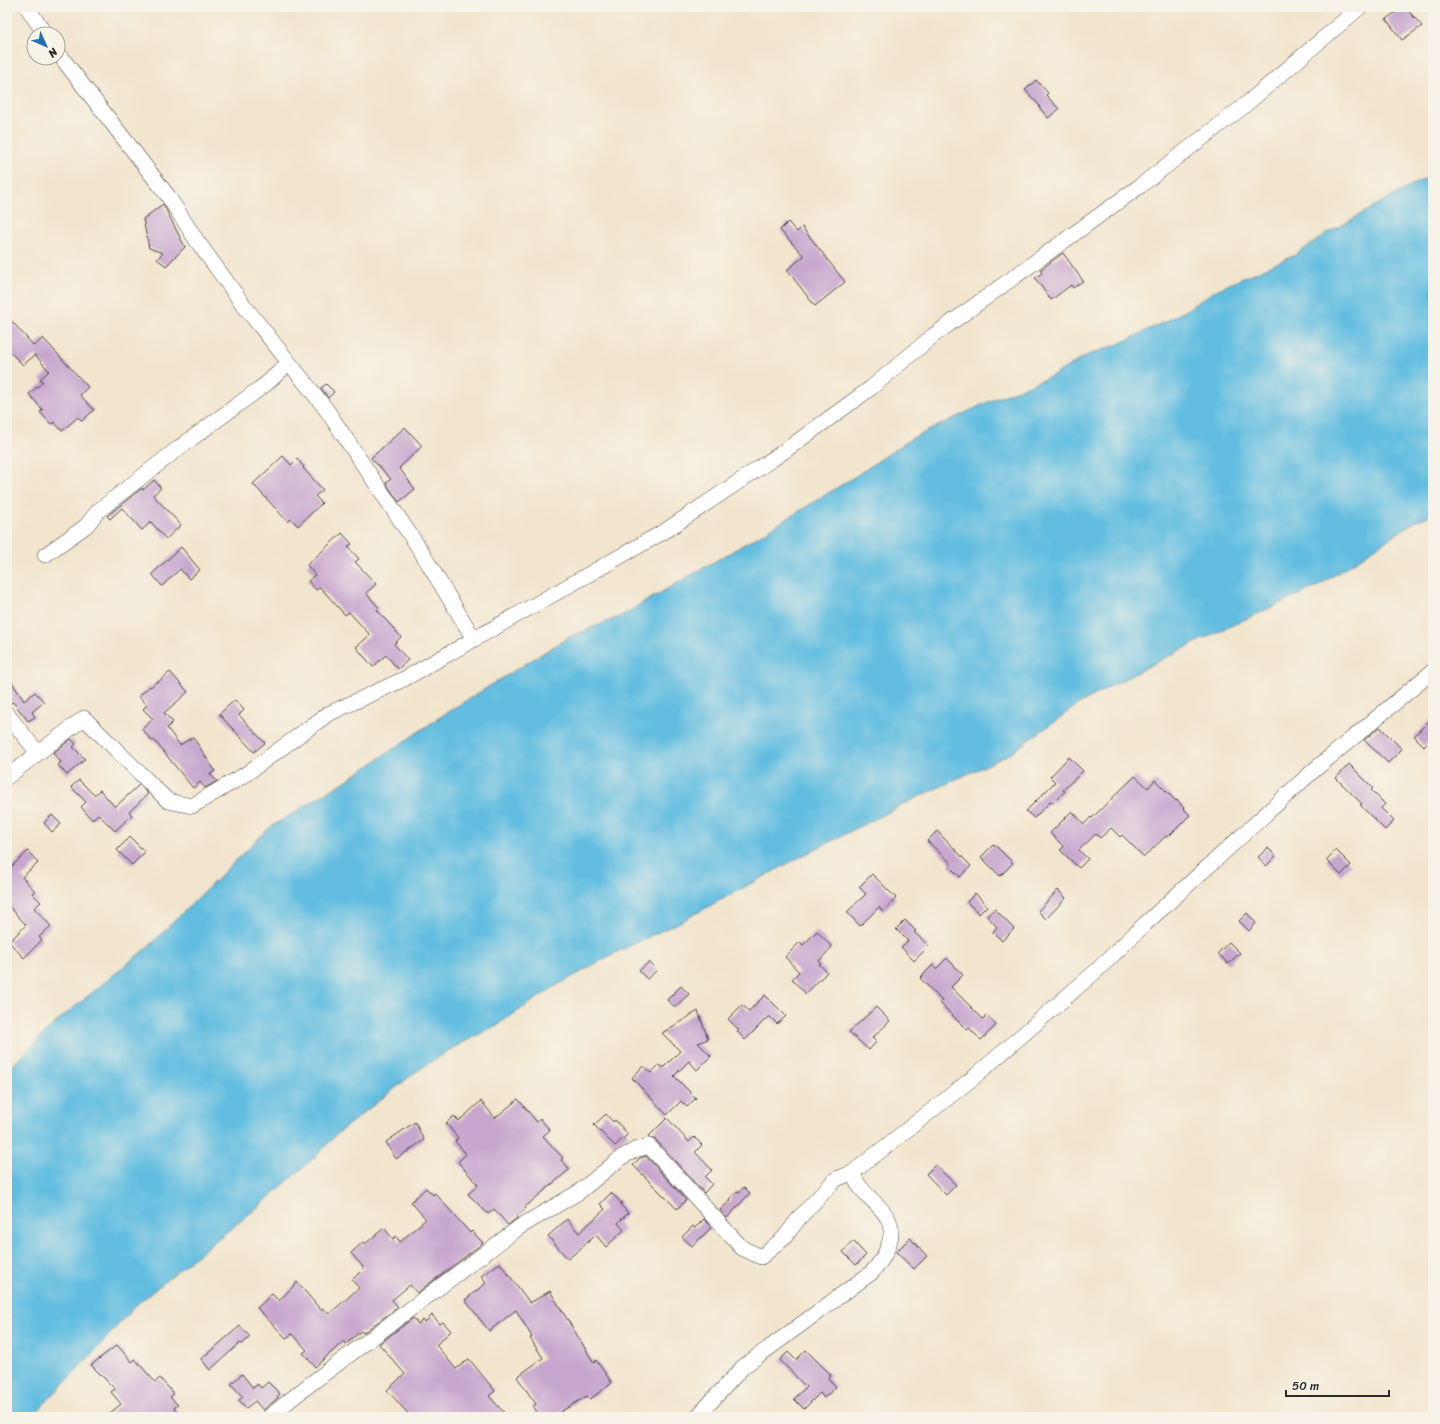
<svg xmlns="http://www.w3.org/2000/svg" width="1440" height="1424" viewBox="0 0 1440 1424" font-family="Sriracha,sans-serif">
<rect width="100%" height="100%" fill="#f7f3e8"/>
<filter id="ink" filterUnits="userSpaceOnUse"><feTurbulence type="fractalNoise" baseFrequency=".025" numOctaves="2"/><feDisplacementMap in="SourceGraphic" scale="8" xChannelSelector="R" yChannelSelector="G"/><feConvolveMatrix kernelMatrix="1 2 1 2 8 2 1 2 1" color-interpolation-filters="sRGB"/></filter>
<filter id="wash" filterUnits="userSpaceOnUse"><feTurbulence type="fractalNoise" baseFrequency=".012" numOctaves="4" result="noise"/><feDisplacementMap in="SourceGraphic" scale="16" xChannelSelector="R" yChannelSelector="G"/><feGaussianBlur stdDeviation="0.9" result="paint"/><feColorMatrix in="noise" values="0 0 0 0 0 0 0 0 0 0 0 0 0 0 0 0 0 1.4 0 .05"/><feComposite in="paint" operator="in"/></filter>
<g filter="url(#wash)">
<rect width="100%" height="100%" fill="#f2e5cd"/>
<!-- water -->
<path fill="#62bde0" stroke="#467486" d="M1433,175V514L1414,522L1318,586L1209,636L1141,670L1080,703L1008,755L916,798L802,856L682,921L611,955L556,986L497,1025L451,1049L417,1071L338,1133L315,1157L257,1208L192,1259L135,1306L102,1343L32,1417H7V1071L55,1023L149,946L269,828L352,777L449,711L569,637L619,617L767,531L851,479L911,439L990,401L1052,376L1088,355L1121,343L1168,320L1185,311L1216,290L1295,255L1328,233L1414,184Z"/>
<g id="blocks">
<!-- building -->
<path fill="#c8a7cf" d="M1403,7H1405L1422,26L1402,40L1386,19Z
M1036,80L1048,93L1046,95L1059,109L1048,118L1039,107L1040,106L1025,90Z
M163,204L185,247L166,266L157,259L163,253L149,248L143,219Z
M788,222L797,232L802,227L845,282L815,306L787,270L804,256L780,230Z
M1063,253L1083,281L1073,288L1071,285L1051,300L1035,278L1042,273L1040,270Z
M7,316L34,346L43,338L88,387L80,395L94,410L82,421L78,417L62,431L54,422L51,424L40,412L43,410L29,394L43,382L40,379L49,371L35,355L23,365L7,349Z
M326,384L334,392L328,398L321,388Z
M405,427L422,446L399,468L415,489L399,502L386,483L391,479L371,458Z
M283,456L291,465L297,459L304,467L303,468L323,490L315,496L322,503L298,526L291,519L288,522L253,484Z
M154,480L161,488L153,495L181,525L166,539L151,522L142,530L122,508L110,519L107,516L142,488L143,490Z
M342,533L352,544L348,547L359,559L355,562L376,584L366,593L379,608L377,610L401,637L394,644L408,660L398,669L386,655L373,667L356,647L370,635L349,612L345,615L320,587L316,590L308,581L315,575L307,565Z
M181,547L200,570L189,579L180,569L162,586L152,574Z
M170,672L188,692L164,713L173,722L167,728L180,745L193,737L215,771L210,774L217,781L205,788L200,782L193,788L154,740L152,741L142,729L153,719L143,709L147,705L139,696L150,686L151,687L157,681L158,682Z
M7,675L24,701L35,692L44,702L32,712L35,717L28,721L13,702L7,705Z
M235,700L244,710L239,715L265,743L254,752L219,714Z
M1433,717V737L1424,746L1414,736Z
M1380,727L1402,749L1388,763L1364,740Z
M71,739L76,744L73,747L85,759L67,775L58,765L61,762L53,753Z
M1069,757L1083,771L1063,790L1065,791L1053,803L1051,801L1034,818L1026,811L1055,782L1050,777Z
M1349,764L1373,788L1371,790L1385,804L1381,808L1394,821L1385,830L1360,805L1362,804L1336,778Z
M1135,776L1148,788L1155,780L1176,801L1177,800L1184,808H1183L1190,815L1168,837L1166,836L1144,857L1122,835L1120,837L1111,828L1100,838L1096,834L1079,850L1088,859L1079,868L1060,850L1064,847L1050,833L1072,811L1084,824L1091,817L1092,818Z
M79,780L94,795L100,790L115,807L139,785L148,794L129,812L132,815L115,831L98,814L92,820L81,807L86,802L71,787Z
M52,815L61,824L52,832L44,823Z
M937,831L971,866L960,877L949,866L951,863L927,841Z
M130,837L145,852L132,865L117,850Z
M994,844L1013,863L1000,876L981,857Z
M1268,848L1276,856L1266,866L1258,857Z
M1336,850L1351,865L1341,875L1326,860Z
M28,851L38,863L22,877L35,891L32,893L41,902L34,908L51,926L39,937L42,940L24,958L9,942L26,925L7,904V871Z
M872,874L896,898L883,912L879,907L860,926L847,912L866,894L859,887Z
M1058,890L1066,898L1046,919L1038,911Z
M975,893L987,906L979,914L967,902Z
M995,909L1014,929L1002,941L993,932L997,927L987,916Z
M1247,913L1256,923L1249,931L1239,921Z
M905,920L916,931L914,932L929,946L914,961L901,947L908,941L896,929Z
M817,931L832,947L819,961L821,963L819,964L827,972L806,994L792,979L799,972L785,957L800,942L803,945Z
M1229,942L1240,953L1228,964L1218,953Z
M947,958L963,975L951,987L983,1019L987,1015L996,1025L981,1040L969,1028L967,1030L940,1003L942,1001L920,978L933,965L936,969Z
M649,962L657,970L647,979L639,971Z
M681,986L689,994L675,1007L667,1000Z
M765,995L786,1016L777,1024L769,1016L745,1040L737,1031L739,1030L728,1019L742,1005L749,1011Z
M876,1007L890,1021L872,1038L876,1042L869,1050L849,1032Z
M698,1011L708,1039L698,1043L711,1056L697,1070L689,1061L674,1076L696,1098L687,1107L681,1101L667,1115L632,1078L643,1066L651,1073L659,1065L663,1068L680,1051L662,1033Z
M518,1099L537,1122L540,1119L550,1130L543,1136L563,1158L561,1160L570,1169L525,1207L526,1208L516,1217L517,1218L508,1225L494,1209L488,1214L468,1194L478,1185L458,1162L466,1154L455,1141L458,1138L446,1123L454,1116L459,1121L481,1101L495,1118Z
M606,1114L613,1122L615,1120L628,1134L615,1146L594,1125Z
M667,1118L689,1142L694,1137L702,1145L695,1152L712,1170L705,1177L712,1184L704,1193L656,1140L652,1138L648,1137Z
M415,1122L424,1140L396,1159L386,1142Z
M646,1156L686,1200L677,1209L633,1165L640,1158Z
M935,1165L956,1185L946,1195L926,1174Z
M744,1187L750,1193L727,1218L720,1210L731,1200L730,1199L737,1191L739,1192Z
M426,1188L433,1195L435,1193L470,1233L472,1231L483,1243L417,1293L410,1285L392,1300L398,1307L363,1333L361,1331L346,1344L344,1341L315,1367L303,1353L307,1350L292,1334L286,1338L257,1308L272,1294L279,1301L297,1282L321,1310L323,1308L329,1314L359,1288L352,1280L364,1268L351,1253L363,1242L365,1244L384,1228L393,1239L396,1236L400,1242L426,1219L411,1202Z
M611,1193L622,1203L620,1204L628,1213L618,1223L624,1230L606,1247L596,1235L568,1259L548,1236L567,1219L579,1233L605,1209L600,1204Z
M704,1219L711,1228L692,1246L682,1237L693,1226L695,1228Z
M910,1238L927,1256L914,1269L896,1252Z
M853,1241L866,1255L856,1265L843,1252Z
M500,1263L530,1303L550,1291L594,1363L596,1360L612,1383L590,1399L587,1396L552,1417H540L533,1406L536,1404L517,1377L543,1358L530,1338L532,1337L516,1310L489,1331L465,1300L486,1283L481,1276Z
M432,1315L440,1324L443,1322L451,1331L436,1345L456,1369L469,1359L495,1391L489,1396L508,1417H411L387,1390L405,1374L379,1344L413,1318L418,1324L423,1320L425,1322Z
M240,1326L250,1337L242,1344L240,1343L210,1370L201,1359Z
M117,1345L132,1362L135,1359L155,1382L160,1378L174,1394L170,1397L178,1405L174,1408L182,1417H105L121,1404L111,1392L115,1389L91,1365Z
M806,1350L831,1375L828,1378L836,1387L824,1398L820,1393L804,1409L794,1399L806,1387L780,1360L788,1352L796,1360Z
M242,1374L253,1388L258,1384L261,1388L268,1382L280,1394L277,1397L278,1398L263,1410L255,1401L246,1408L239,1400L243,1397L231,1384Z"/>
</g>
</g>
<g filter="url(#ink)">
<use href="#blocks" fill-opacity="0" stroke="#494743" stroke-width="1"/>
<g fill="none" stroke-linecap="round" stroke-linejoin="round">
<defs>
<path id="minor" d="M27,7L45,34
M58,53L168,196L197,241L245,307L326,409L419,548L474,639
M45,555L86,526L98,511L180,447L266,384L289,363
M7,714L38,753
M7,777L84,718L168,801L192,806L246,774L328,714L404,679L665,531L783,452L871,388L934,335L1140,186L1244,106L1360,7
M269,1417L305,1388L521,1226L579,1192L622,1157L635,1150L649,1146L742,1248L761,1257L784,1238L800,1217L836,1179L852,1173
M697,1417L743,1367L871,1273C880,1264 885,1256 889,1244C899,1214 872,1205 858,1184C856,1181 854,1177 852,1173L973,1078L1095,972L1145,924L1313,771L1433,671"/>
</defs>
<!-- minor casing -->
<use href="#minor" stroke="#494743" stroke-width="16"/>
<!-- minor -->
<use href="#minor" stroke="#fff" stroke-width="15"/>
</g>
</g>
<!-- margin -->
<rect width="1440" height="1424" fill="none" stroke="#f7f3e8" stroke-width="24"/>
<!-- north arrow -->
<g transform="translate(46 46) rotate(135)"><circle r="19" fill="#f7f3e8" stroke="#a5a39c"/>
<path d="M0-3L7 15L0 10L-7 15Z" fill="#1f6fb2"/>
<text y="-6" font-size="11" font-weight="bold" text-anchor="middle" fill="#2b2b2b">N</text>
</g>
<!-- scale -->
<path d="M1286 1390v6h103v-6" fill="none" stroke="#2b2b2b" stroke-width="2"/>
<text x="1292" y="1390" font-size="12" fill="#2b2b2b" stroke="#f7f3e8" stroke-width="3" paint-order="stroke">50 m</text>
</svg>
